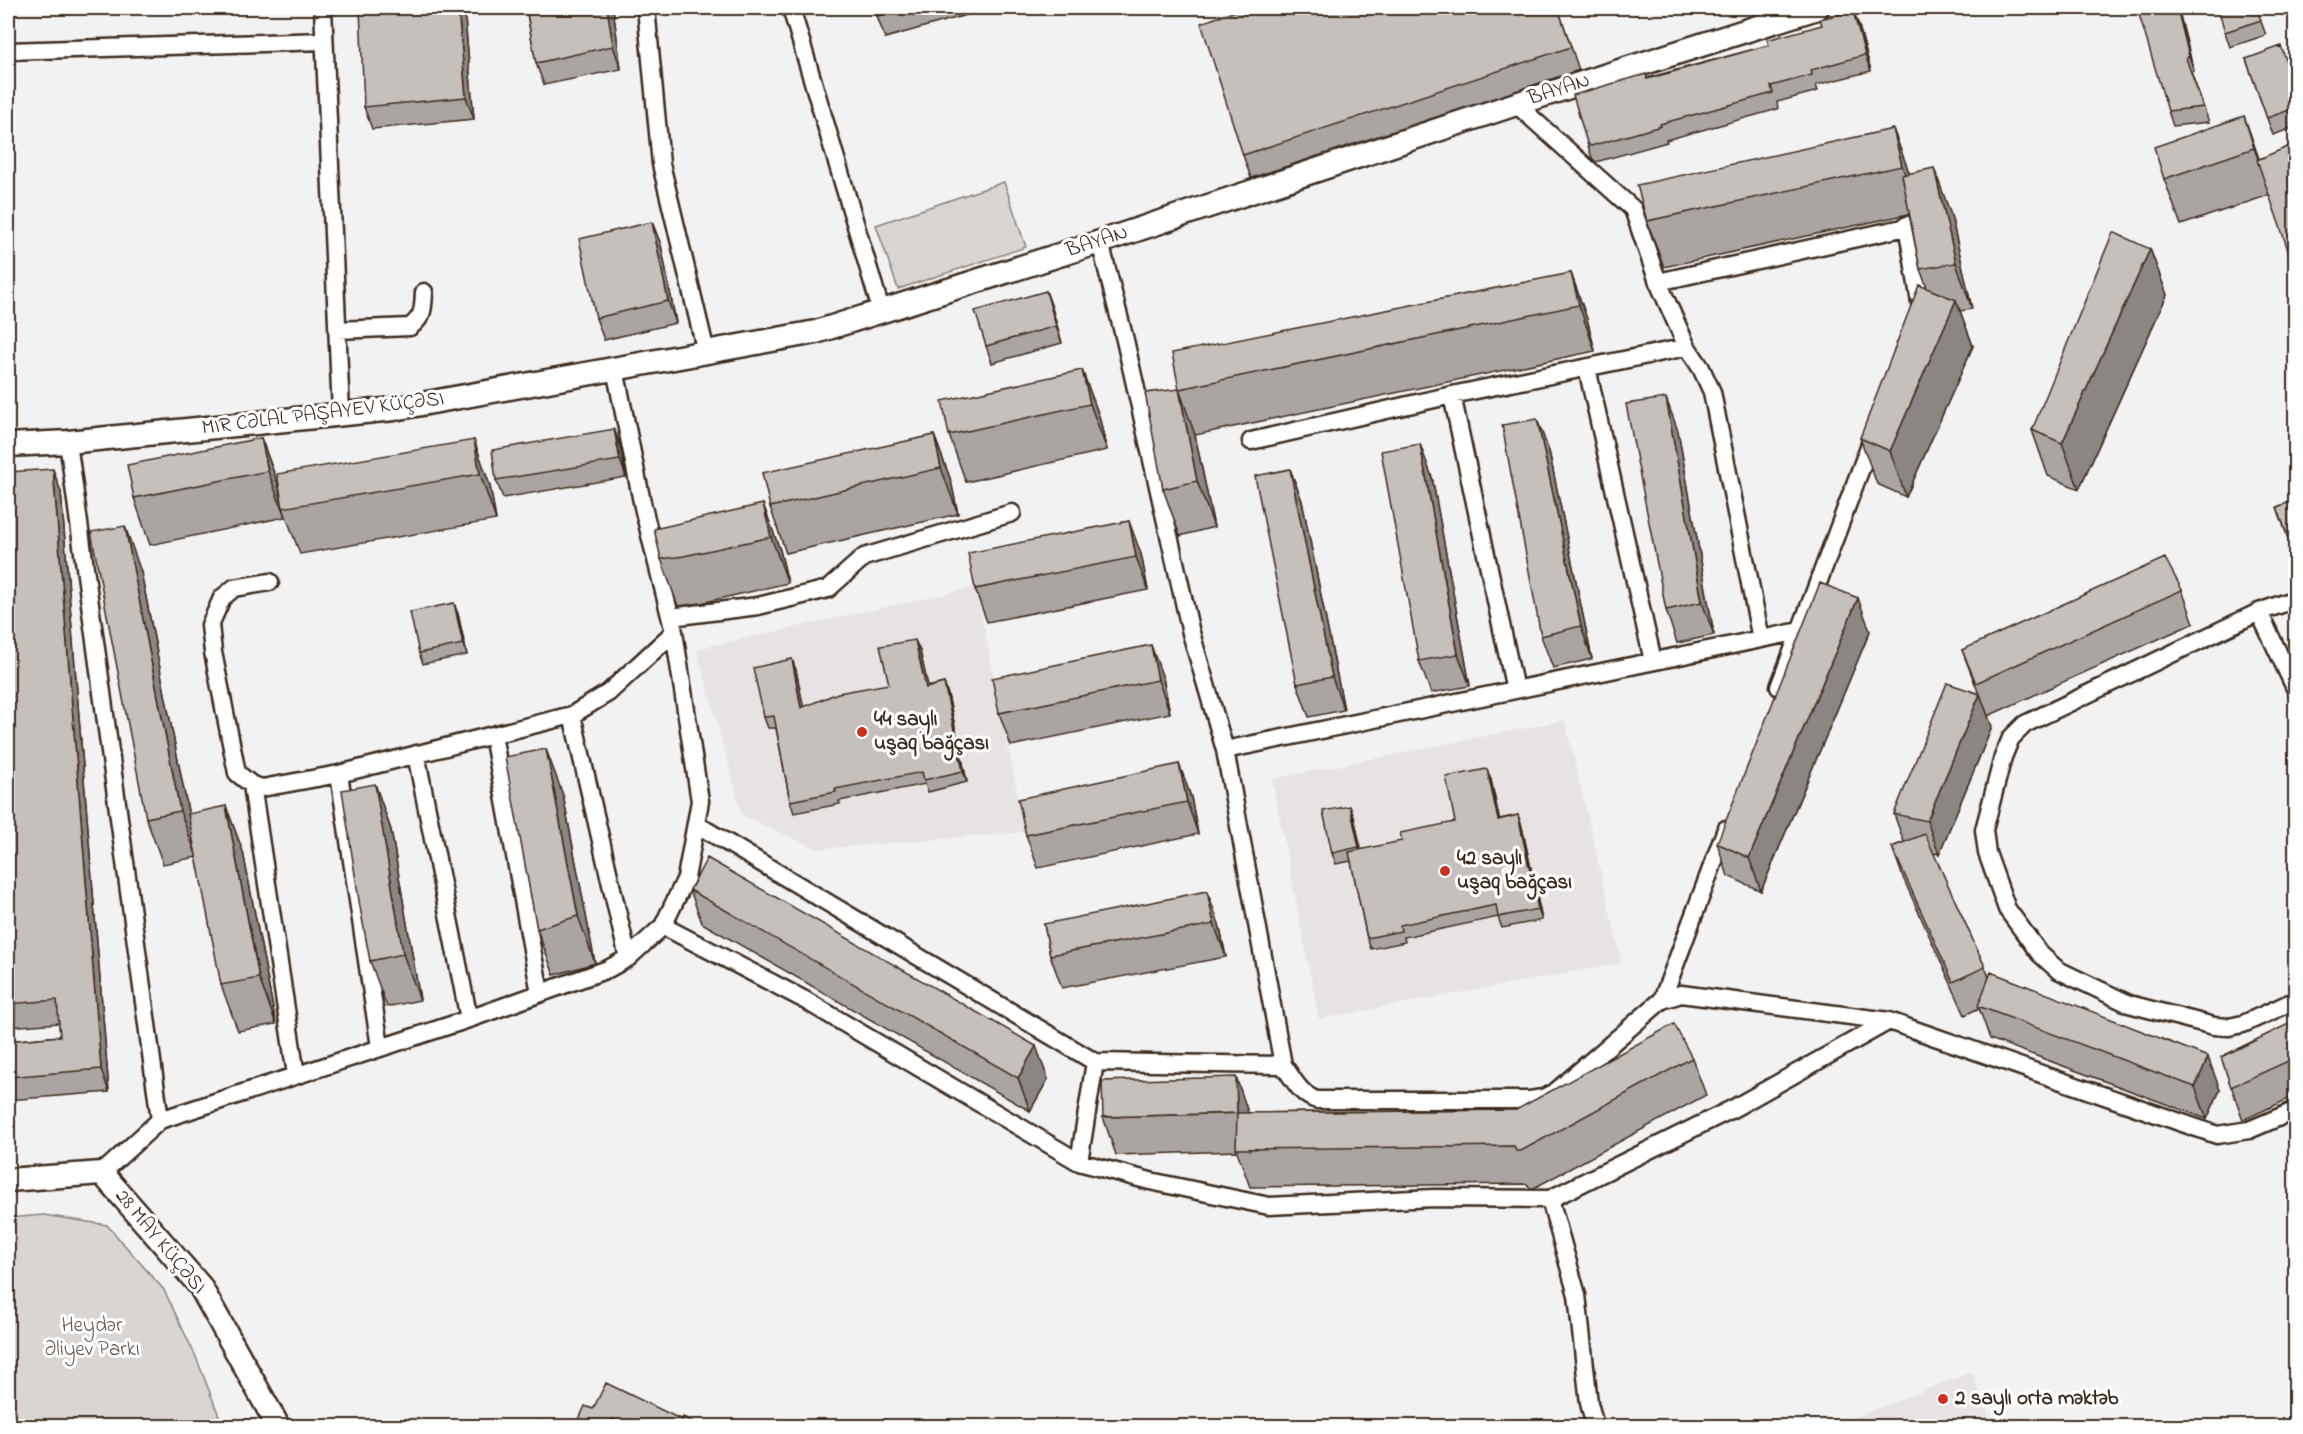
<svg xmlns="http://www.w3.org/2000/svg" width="2303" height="1434" viewBox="0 0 2303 1434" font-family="'Indie Flower',sans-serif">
<rect width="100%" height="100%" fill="#f3f2f2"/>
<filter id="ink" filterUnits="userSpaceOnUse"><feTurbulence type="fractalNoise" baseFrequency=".0167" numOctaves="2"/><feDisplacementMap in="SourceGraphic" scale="12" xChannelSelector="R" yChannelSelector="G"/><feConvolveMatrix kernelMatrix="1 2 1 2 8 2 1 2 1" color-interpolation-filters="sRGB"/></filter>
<g filter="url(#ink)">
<!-- built -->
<path fill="#e6e3e2" d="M976,587L1025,832L817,849L742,815L697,649Z
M1565,720L1622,963L1319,1019L1272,779Z
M1972,1372L1993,1426H1832Z"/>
<!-- park -->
<path fill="#d8d5d2" stroke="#8a8078" stroke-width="1.5" d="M1004,182L1026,247L898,289L876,225Z
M44,1215L107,1225L164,1290L196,1357L223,1426H8V1218Z"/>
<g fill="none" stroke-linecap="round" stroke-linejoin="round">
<defs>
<path id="street" d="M323,8L341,413
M646,8L661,164L706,352
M791,8L881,310
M8,51L324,41
M1100,242L1125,340L1191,633L1225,750L1283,1065C1293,1078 1300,1095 1317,1100H1530L1543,1098L1554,1093L1662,1000L1681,994L1889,1021L2217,1135L2249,1130L2296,1110
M1658,282L1902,228L1907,225L1921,308
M337,330L410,327C424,316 423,309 424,292
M1687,347L1701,368L1712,392L1761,639
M1587,368L1653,661
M1452,395L1515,690
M1251,441L1452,395L1687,347L1658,282L1633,209L1516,104
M68,442L160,1120
M270,582L234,588L222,598L210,625L213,652L237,773L252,785L262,788L339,774L572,715L608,693L674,632
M2296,599L2259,612L2025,724L2011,738L2003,757L1984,830L1987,853L2007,909L2040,954L2058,970L2129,1004L2214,1026L2229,1027L2243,1024L2296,1000
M2259,612L2296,690
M671,617L758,606L828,589L864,557L1012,513
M1779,687L1873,436
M572,715L628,958
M493,735L540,993
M1225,750L1800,631
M416,754L469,1019
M339,774L380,1047
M252,785L296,1075
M696,824L1095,1062L1283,1065
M663,926L803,999L1079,1162L1150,1181L1269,1206L1434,1198L1550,1199L1734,1108L1889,1021
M1662,1000L1726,829
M1079,1162L1095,1062
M102,1173L160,1120L469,1019L608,969L628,958L663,926L686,878L700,801L674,632L643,507L615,369
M1550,1199L1577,1295L1589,1403L1595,1426"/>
<path id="secondary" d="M8,445L68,442L394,409L816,332L1100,242L1516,104L1817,8
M8,1180L102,1173L200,1286L278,1426"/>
</defs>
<!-- street casing -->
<use href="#street" stroke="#3b2a1e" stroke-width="21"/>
<!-- secondary casing -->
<use href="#secondary" stroke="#3b2a1e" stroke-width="27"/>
<!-- street -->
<use href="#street" stroke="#fff" stroke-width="16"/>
<!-- secondary -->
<use href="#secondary" stroke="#fff" stroke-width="22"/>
</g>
<!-- wall -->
<path fill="#aaa5a3" stroke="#3b2a1e" stroke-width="1.5" d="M464,8L474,119L372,129L364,107Z
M526,8H613L621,69L544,85L536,63Z
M874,8H991L885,38Z
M1244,8H1558L1579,70L1251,178L1243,155Z
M2178,8L2194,71L2191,72L2209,122L2173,126L2168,111Z
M2256,8L2266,35L2230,47L2225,32Z
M1853,11L1859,26L1871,71L1816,85L1818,91L1777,102L1778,109L1666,140L1667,142L1596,162L1592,158L1587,143L1647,78L1769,45L1822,25Z
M2246,59L2295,86V127L2273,135Z
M2244,116L2259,159L2269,195L2181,225L2164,179Z
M1893,129L1909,173L1951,215L1972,309L1960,311L1973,346L1906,497L1877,484L1860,438L1927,288L1920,269L1909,214L1664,267L1647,221Z
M652,222L661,245L676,323L604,340L596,318Z
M2150,249L2167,295L2079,489L2048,476L2032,430Z
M1571,273L1587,319L1595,351L1195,435L1214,527L1180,536L1163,489L1179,389Z
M1046,291L1052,308L1062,343L992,363L986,346Z
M1082,370L1099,416L1107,450L966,482L949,435Z
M614,429L620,446L626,477L503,498L496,480Z
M1678,431L1714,635L1677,643L1666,610Z
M934,435L951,481L958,514L786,553L770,507Z
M261,438L278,484L285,517L150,545L134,498Z
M474,440L490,486L496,520L300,554L283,508Z
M1549,451L1592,659L1553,668L1541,636Z
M1290,469L1302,501L1344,710L1309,717L1297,684Z
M8,472L61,492L109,1092L8,1100V1041L60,1036L59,1023L8,1027Z
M1432,477L1470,686L1431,693L1419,661Z
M2295,500V559L2277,507Z
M763,504L780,550L788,583L701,603L678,606L661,559Z
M1141,554L1148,590L987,622L975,589Z
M141,572L197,857L163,864L146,818Z
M2182,590L2194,623L1988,716L1983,704L1992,727L1939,854L1933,853L1985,967L1989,977L2220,1090L2207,1119L1990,1039L1979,1008L1965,1015L1904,880L1892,847L1904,842L1894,814L1979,694L1962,650Z
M458,614L467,655L423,664L419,653Z
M1870,631L1761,891L1728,876L1717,843Z
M920,651L928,687L944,683L948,695L967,782L928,792L925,784L839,801L840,804L794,813L790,801L776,728H768L764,717L796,670L803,707L889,684Z
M1163,678L1170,713L1011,746L999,713Z
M1179,764L1191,797L1198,834L1038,868L1026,835Z
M1491,780L1499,819L1518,815L1522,827L1542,920L1502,928L1498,917L1404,937L1405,942L1371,949L1367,938L1351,861L1336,864L1332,853L1354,817L1361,850L1402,841L1455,822Z
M375,784L391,830L420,1000L387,1007L370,961Z
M563,795L595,963L554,975L537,929Z
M226,806L243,852L276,1024L238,1031L221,985Z
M690,890L1048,1079L1030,1111L702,923Z
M1044,924H1219L1226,957L1062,988L1050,955Z
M2295,1021V1096L2243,1120L2221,1057Z
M1692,1058L1706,1095L1534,1188H1530L1527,1184L1250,1187L1237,1151L1116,1155L1103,1117L1249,1113L1516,1110Z
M593,1409L682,1420L702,1426H576Z"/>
<!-- shaded-wall -->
<path fill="#8b8684" stroke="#3b2a1e" stroke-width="1.5" d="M458,8H464L474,119L466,97Z
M607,8H613L621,69L613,46Z
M2177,8H2178L2194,71L2189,56Z
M1853,11L1859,26L1871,71L1865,55Z
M2244,116L2260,162L2271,195L2254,148Z
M1893,129L1910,175L1919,212L1902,166Z
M1934,168L1951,215L1972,309L1956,263Z
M652,222L661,245L676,323L668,301Z
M2150,249L2167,295L2079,489L2062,443Z
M1571,273L1587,319L1595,351L1579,305Z
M1046,291L1052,308L1062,343L1056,326Z
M1956,300L1973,346L1906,497L1890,451Z
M1082,370L1099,416L1107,450L1090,404Z
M1179,389L1195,435L1214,527L1197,481Z
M1666,398L1678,431L1714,635L1702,602Z
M1537,419L1549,451L1592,659L1581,626Z
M614,429L620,446L626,477L620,460Z
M934,435L951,481L958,514L941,468Z
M261,438L278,484L285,517L268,471Z
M474,440L490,486L496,520L480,474Z
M1420,444L1432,477L1470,686L1458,654Z
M53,469L61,492L109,1092L101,1069Z
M1290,469L1302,501L1344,710L1332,677Z
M763,504L780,550L788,583L771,537Z
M1129,521L1141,554L1148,590L1136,557Z
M125,526L141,572L197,857L180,811Z
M1858,598L1870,631L1761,891L1749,858Z
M454,603L458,614L467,655L463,644Z
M915,640L920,651L931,699L926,688Z
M1151,645L1163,678L1170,713L1158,680Z
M792,659L796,670L806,719L801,708Z
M944,683L948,695L967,782L963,771Z
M1980,694L1992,727L1939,854L1927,821Z
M546,749L563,795L595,963L578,916Z
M1179,764L1191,797L1198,834L1187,802Z
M1487,769L1491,780L1502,831L1498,820Z
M375,784L391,830L420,1000L403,954Z
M226,806L243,852L276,1024L259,978Z
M1350,806L1354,817L1363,859L1359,847Z
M1518,815L1522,827L1542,920L1538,909Z
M1207,891L1219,924L1226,957L1214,924Z
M1036,1046L1048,1079L1030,1111L1018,1078Z
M2208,1057L2220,1090L2207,1119L2195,1087Z
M1236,1077L1249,1115L1250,1151L1237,1113Z
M613,1419L616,1426H610Z"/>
<!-- building -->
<path fill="#c6c0bd" stroke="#3b2a1e" stroke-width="1.5" d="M360,8H458L466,97L364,107Z
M526,8H607L613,46L536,63Z
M874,8H905L877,16Z
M1244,8H1558L1571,47L1243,155L1201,23Z
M2137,8H2177L2189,56L2186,58L2203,107L2168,111Z
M2218,8H2256L2261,20L2225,32Z
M1853,11L1865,55L1811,70L1812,75L1771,86L1773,93L1660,124L1661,126L1591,146L1587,143L1573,95L1646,74L1647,79L1769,45L1767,40L1822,25L1820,19Z
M2281,46L2295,86V108L2267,118L2246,59Z
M2244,116L2254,148L2164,179L2154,147Z
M1893,129L1902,166L1647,221L1637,185Z
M2294,144L2295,150V270L2257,160Z
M1934,168L1956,263L1920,269L1902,175Z
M652,222L668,301L596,318L579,239Z
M2113,232L2150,249L2062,443L2032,430Z
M1571,273L1579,305L1179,389L1172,353Z
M1919,285L1956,300L1890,451L1860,438Z
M1046,291L1056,326L986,346L975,311Z
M1082,370L1090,404L949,435L942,401Z
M1179,389L1197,481L1163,489L1145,393Z
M1666,398L1702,602L1666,610L1626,404Z
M1537,419L1581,626L1541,636L1502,425Z
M614,429L620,460L496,480L492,450Z
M934,435L941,468L770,507L762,473Z
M261,438L268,471L134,498L127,465Z
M474,440L480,474L283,508L277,474Z
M1420,444L1458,654L1419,661L1381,451Z
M53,469L101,1069L8,1077V1041L60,1036L57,1000L8,1004V472Z
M1290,469L1332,677L1297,684L1255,476Z
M2295,500V538L2289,540L2277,507Z
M763,504L771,537L684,556L661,559L654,529Z
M1129,521L1136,557L975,589L968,553Z
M125,526L180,811L146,818L91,532Z
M2165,558L2182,590L1976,683L1962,650Z
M1820,583L1858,598L1749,858L1717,843Z
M454,603L463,644L419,653L410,612Z
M915,640L926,688L944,683L963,771L924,780L922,772L835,789L836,792L790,801L774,716L764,717L753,668L792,659L801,708L838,693L889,684L880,646Z
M1151,645L1158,680L999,713L992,678Z
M1947,683L1980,694L1927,821L1894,814Z
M546,749L578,916L537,929L505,757Z
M1179,764L1187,802L1026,835L1018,799Z
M1487,769L1498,820L1518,815L1538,909L1498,917L1496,905L1400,925L1401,931L1367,938L1349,852L1402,841L1400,833L1455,822L1446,777Z
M375,784L403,954L370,961L360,907L342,790Z
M226,806L259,978L221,985L188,814Z
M1350,806L1359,847L1332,853L1323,811Z
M1925,834L1985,967L1953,982L1892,847Z
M707,858L1036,1046L1018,1078L690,890Z
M1207,891L1214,924L1050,955L1044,924Z
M1991,972L2208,1057L2195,1087L1978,1006Z
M2295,1021V1058L2231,1087L2221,1057Z
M1674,1024L1692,1058L1521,1151H1516L1514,1146L1236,1149L1237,1113L1103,1117L1102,1081L1236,1077L1237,1113L1516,1110Z
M606,1383L682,1420L683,1417L702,1426H626L613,1419L610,1426H576L585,1406L593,1409Z
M541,1420L548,1424V1426H526V1425Z"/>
</g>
<!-- markers -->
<g fill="#c8321e" stroke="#fff" stroke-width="2">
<circle cx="862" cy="732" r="6"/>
<circle cx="1445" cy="871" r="6"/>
<circle cx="1943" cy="1399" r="6"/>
</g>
<g text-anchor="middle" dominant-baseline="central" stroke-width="6" stroke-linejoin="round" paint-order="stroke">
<!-- street labels -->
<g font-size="21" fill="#3b2a1e" stroke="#fff">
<text transform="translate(1559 90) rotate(-18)">BAYAN</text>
<text transform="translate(1097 242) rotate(-18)">BAYAN</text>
<text transform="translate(323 414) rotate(-7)">MIR CƏLAL PAŞAYEV KÜÇƏSI</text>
<text transform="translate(160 1242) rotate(50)">28 MAY KÜÇƏSI</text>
</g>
<!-- poi labels -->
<g font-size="21" font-weight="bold" fill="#3b2a1e" stroke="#fff" text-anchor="start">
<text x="874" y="720">44 saylı<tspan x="874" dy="24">uşaq bağçası</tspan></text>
<text x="1457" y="859">42 saylı<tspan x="1457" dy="24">uşaq bağçası</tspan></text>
<text x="1955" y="1399">2 saylı orta məktəb</text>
</g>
<!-- park labels -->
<g font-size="21" fill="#62554b" stroke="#fff">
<text x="92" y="1326">Heydər<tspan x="92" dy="24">Əliyev Parkı</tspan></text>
</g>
</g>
<!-- margin -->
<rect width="2303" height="1434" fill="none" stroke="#fff" stroke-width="30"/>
<rect x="15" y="15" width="2273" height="1404" fill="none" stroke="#3b2a1e" stroke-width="2" filter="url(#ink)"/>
</svg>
